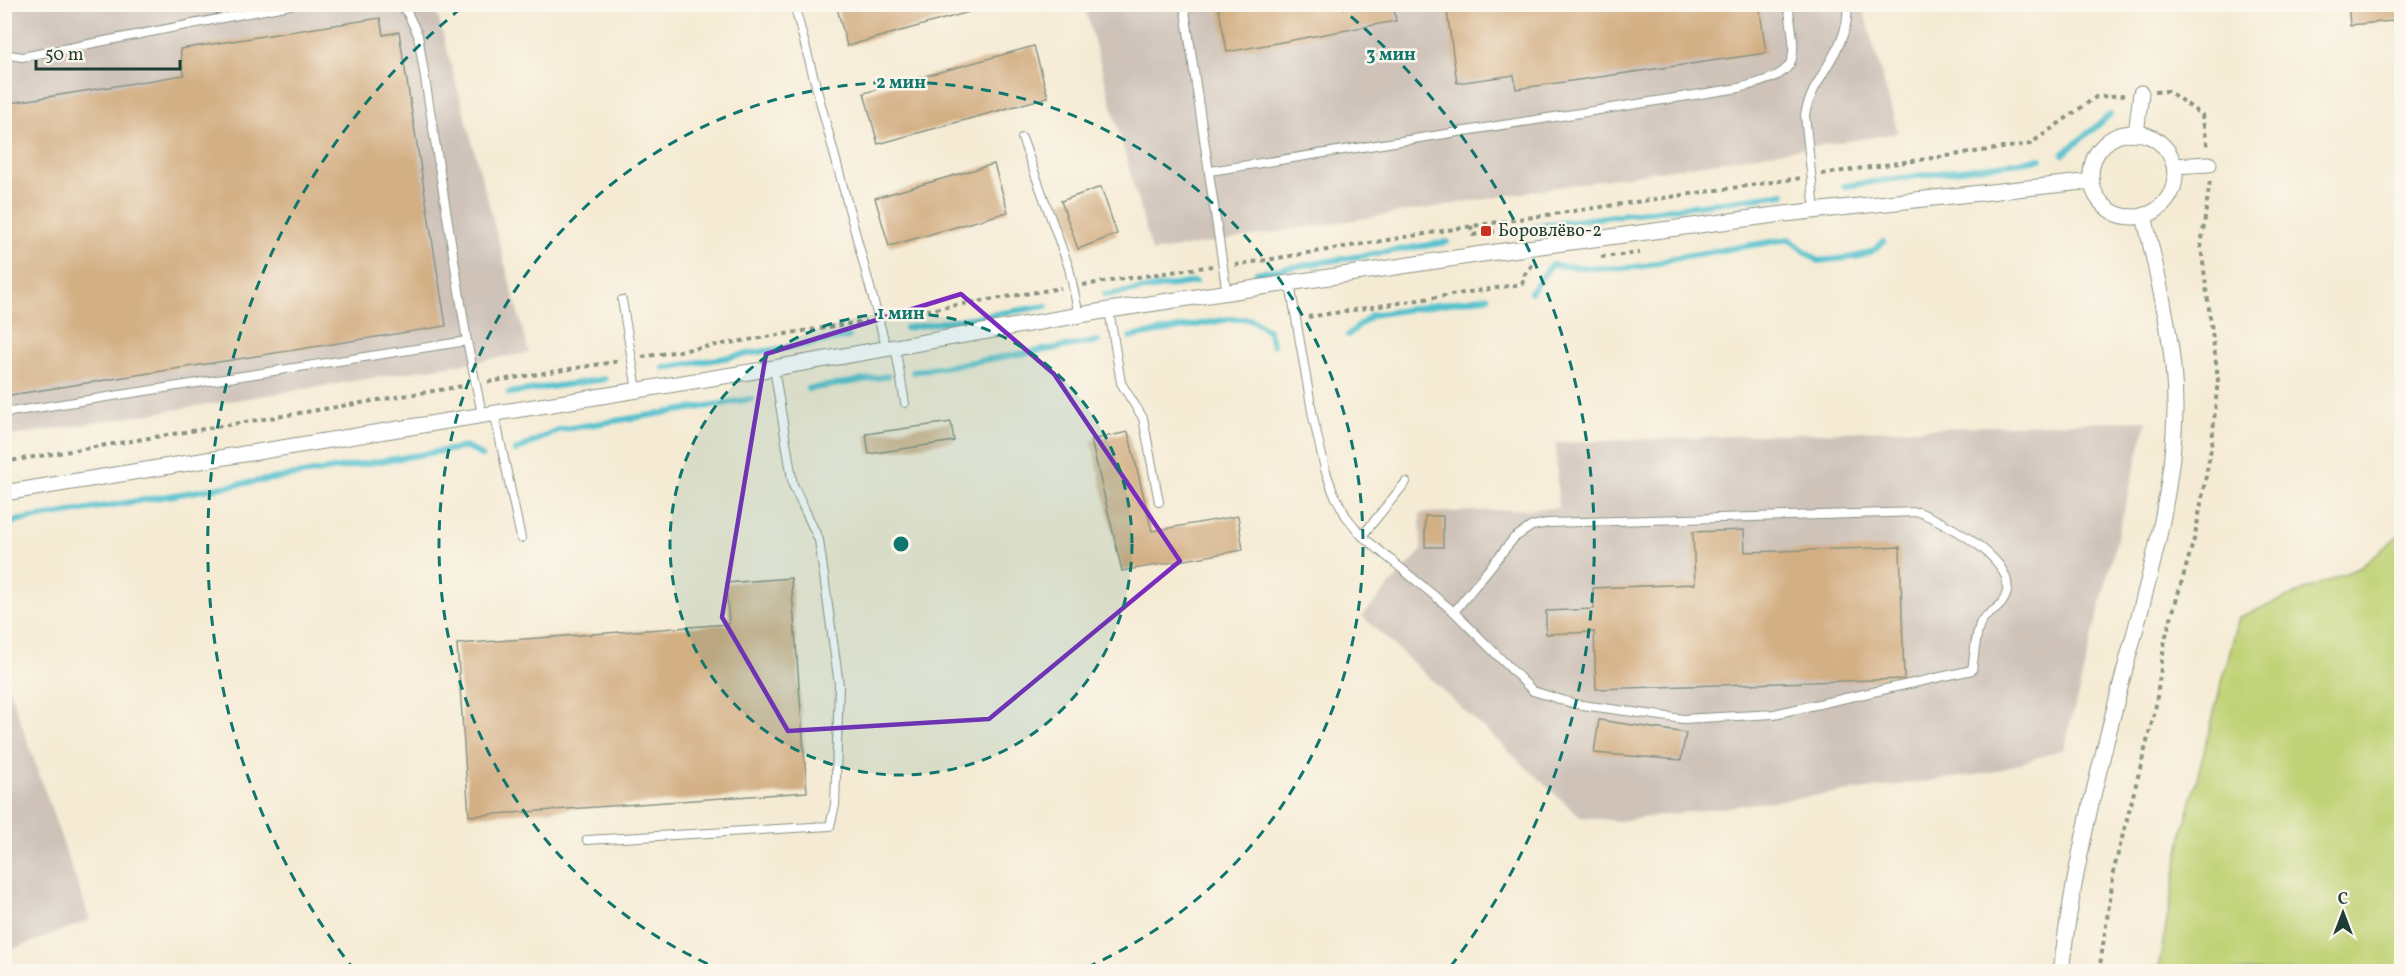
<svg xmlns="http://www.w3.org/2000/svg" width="2406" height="976" viewBox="0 0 2406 976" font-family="Vollkorn,serif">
<rect width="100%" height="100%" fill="#fbf7ec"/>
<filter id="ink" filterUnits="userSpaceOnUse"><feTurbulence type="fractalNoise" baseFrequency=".0167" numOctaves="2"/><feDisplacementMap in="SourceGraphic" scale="12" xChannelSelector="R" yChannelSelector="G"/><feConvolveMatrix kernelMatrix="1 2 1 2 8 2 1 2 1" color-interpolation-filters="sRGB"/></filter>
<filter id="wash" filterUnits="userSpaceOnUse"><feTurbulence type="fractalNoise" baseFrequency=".008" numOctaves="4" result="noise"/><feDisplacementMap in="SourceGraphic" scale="24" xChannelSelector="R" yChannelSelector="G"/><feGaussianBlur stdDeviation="1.35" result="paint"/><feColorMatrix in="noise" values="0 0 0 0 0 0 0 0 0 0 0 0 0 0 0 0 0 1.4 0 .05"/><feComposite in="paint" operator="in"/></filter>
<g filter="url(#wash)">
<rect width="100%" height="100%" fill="#f5ebd4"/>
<!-- industrial -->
<path fill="#cec2b9" d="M5,5H435L529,353L5,437Z
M1084,5H1862L1898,133L1152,252Z
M2147,420L2064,749L1990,773L1619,821L1580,817L1362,616L1421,551L1420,513L1558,508L1556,443Z
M4,674L90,920L5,952H4Z"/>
<!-- green -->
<path fill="#c0d275" stroke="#708854" stroke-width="1.5" d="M2401,533V971H2158L2182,836L2239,617L2361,567Z"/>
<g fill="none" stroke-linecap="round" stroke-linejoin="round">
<!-- stream -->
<path stroke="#55c1ce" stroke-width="6" d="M2063,154L2110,115
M1844,186L2041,159
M1536,226L1784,194
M1256,273L1447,242
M1531,292L1551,265C1587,268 1640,273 1673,258L1789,239L1818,261C1839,258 1869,260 1883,242
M1105,295L1195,282
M906,328L1046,306
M1348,335L1372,315L1488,297
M1130,337L1229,319H1250L1268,330L1273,345
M664,368L849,337
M913,372L1098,341
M808,389L888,376
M509,393L605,379
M515,451L558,430L751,399
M4,530L15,521L467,447L482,456"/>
</g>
<g id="blocks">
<!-- building -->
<path fill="#d3af84" d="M836,4H980V9L847,46Z
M1218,4H1393L1396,21L1227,52Z
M1446,4H1759L1766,53L1516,89L1514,75L1457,83Z
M2348,4H2402V20L2350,25Z
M380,18L383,35L399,32L446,326L4,396V104L184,75L180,49Z
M1034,46L1048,97L878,144L864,93Z
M994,164L1008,212L889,246L875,198Z
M1101,187L1117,234L1078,249L1061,201Z
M951,422L954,441L869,454L866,434Z
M1128,432L1152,531L1238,516L1243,550L1122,571L1091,440Z
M1425,516H1443V547H1425Z
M1744,530L1745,552L1900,547L1904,679L1596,689L1594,632L1546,634V611L1594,609L1593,588L1695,584L1693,532Z
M791,578L807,792L469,816L457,644L729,624L726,583Z
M1599,720L1686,733L1681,760L1594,753Z"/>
</g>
</g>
<g filter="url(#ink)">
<use href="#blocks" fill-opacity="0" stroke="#8a9484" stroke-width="1.5"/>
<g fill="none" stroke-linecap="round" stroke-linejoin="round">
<defs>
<path id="lane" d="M399,4L407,12L418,35L467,341L482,414
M794,4L886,347
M1184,4L1227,294
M4,54L22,57L295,4
M1022,138L1069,268L1079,315
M1210,171L1739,88C1802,72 1797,64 1788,4
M1815,211L1805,115C1812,76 1852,46 1847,4
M1290,284L1313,417L1325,469L1333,492L1346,516L1362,536L1454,612L1533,691L1575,704L1683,719L1774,714L1972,670C1974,659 1976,628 1982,620C1988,613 1999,609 2003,601C2027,563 1945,523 1919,512L1548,523L1532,526L1514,538L1454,612
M622,300L637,390
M1109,310L1121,383L1143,418L1159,502
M895,346L905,403
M494,412L521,538
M4,413L467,341
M1362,536L1406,482
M587,840L830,826L835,805L839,685L819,540L793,485L774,368"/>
<path id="street" d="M2091 175a42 42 0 1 1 84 0a42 42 0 1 1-84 0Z
M2136,134L2141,93
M2174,166L2209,164
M4,493L774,368L1109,310L1489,253L1775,215L2092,181
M2061,972C2073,866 2100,764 2127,661C2149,579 2173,497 2175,412C2176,346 2158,279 2144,215"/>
</defs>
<!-- lane casing -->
<use href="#lane" stroke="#8a9484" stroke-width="10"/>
<!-- street casing -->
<use href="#street" stroke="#8a9484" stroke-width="17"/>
<!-- path -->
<path stroke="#8a9484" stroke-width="4" stroke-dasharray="4.5 4.5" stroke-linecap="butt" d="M2155,92L2168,91L2202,115L2208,149
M1822,174L2030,144L2096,97L2124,95
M1471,226L1473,235L1503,230L1515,231
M1601,257L1640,253
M1235,265L1485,224L1800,178
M1083,285L1212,266
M891,316L1061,288
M1308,317L1522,284L1525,274L1533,264
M642,357L866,321
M488,382L620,361
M4,462L463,386
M2099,972L2115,865L2155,711L2165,639L2195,536L2212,443L2218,378L2201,247L2210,180"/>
<!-- lane -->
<use href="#lane" stroke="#fff" stroke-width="8"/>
<!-- street -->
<use href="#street" stroke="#fff" stroke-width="15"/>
</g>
</g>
<!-- marked area -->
<path fill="none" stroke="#7b2cbf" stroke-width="4.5" stroke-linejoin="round" d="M961,294L1054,374L1180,561L989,719L788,731L722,617L766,354Z"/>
<!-- distance rings -->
<circle cx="901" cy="544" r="231" fill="#0f766e" fill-opacity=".12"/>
<g fill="none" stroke="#0f766e" stroke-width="3" stroke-dasharray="10 8">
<circle cx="901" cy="544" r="231"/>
<path d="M724 971A462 462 0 1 1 1078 971"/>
<path d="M355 971A693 693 0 0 1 465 5M1337 5A693 693 0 0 1 1447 971"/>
</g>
<!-- markers -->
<rect fill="#c8321e" stroke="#fbf7ec" stroke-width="2" x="1480" y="225" width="12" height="12" rx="3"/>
<g text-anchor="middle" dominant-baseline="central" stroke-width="5" stroke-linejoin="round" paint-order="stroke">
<!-- poi labels -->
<g font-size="18" fill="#1f3d34" stroke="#fbf7ec" text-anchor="start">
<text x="1498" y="231">Боровлёво-2</text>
</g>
</g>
<circle cx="901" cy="544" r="9" fill="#0f766e" stroke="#fbf7ec" stroke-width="3"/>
<g font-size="18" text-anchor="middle" font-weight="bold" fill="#0f766e" stroke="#fbf7ec" stroke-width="5" stroke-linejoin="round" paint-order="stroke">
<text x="1391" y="60">3 мин</text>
<text x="901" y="88">2 мин</text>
<text x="901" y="319">1 мин</text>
</g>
<!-- margin -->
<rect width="2406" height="976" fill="none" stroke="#fbf7ec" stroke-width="24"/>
<!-- north arrow -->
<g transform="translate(2343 913)" stroke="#fbf7ec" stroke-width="4.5" paint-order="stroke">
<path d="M0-4.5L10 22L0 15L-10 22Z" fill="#1f3d34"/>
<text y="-9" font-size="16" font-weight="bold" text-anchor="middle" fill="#1f3d34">С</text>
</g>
<!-- scale -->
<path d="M36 60v9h144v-9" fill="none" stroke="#1f3d34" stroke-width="3"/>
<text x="45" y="60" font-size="18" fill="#1f3d34" stroke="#fbf7ec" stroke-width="4.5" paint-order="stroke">50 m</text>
</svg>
